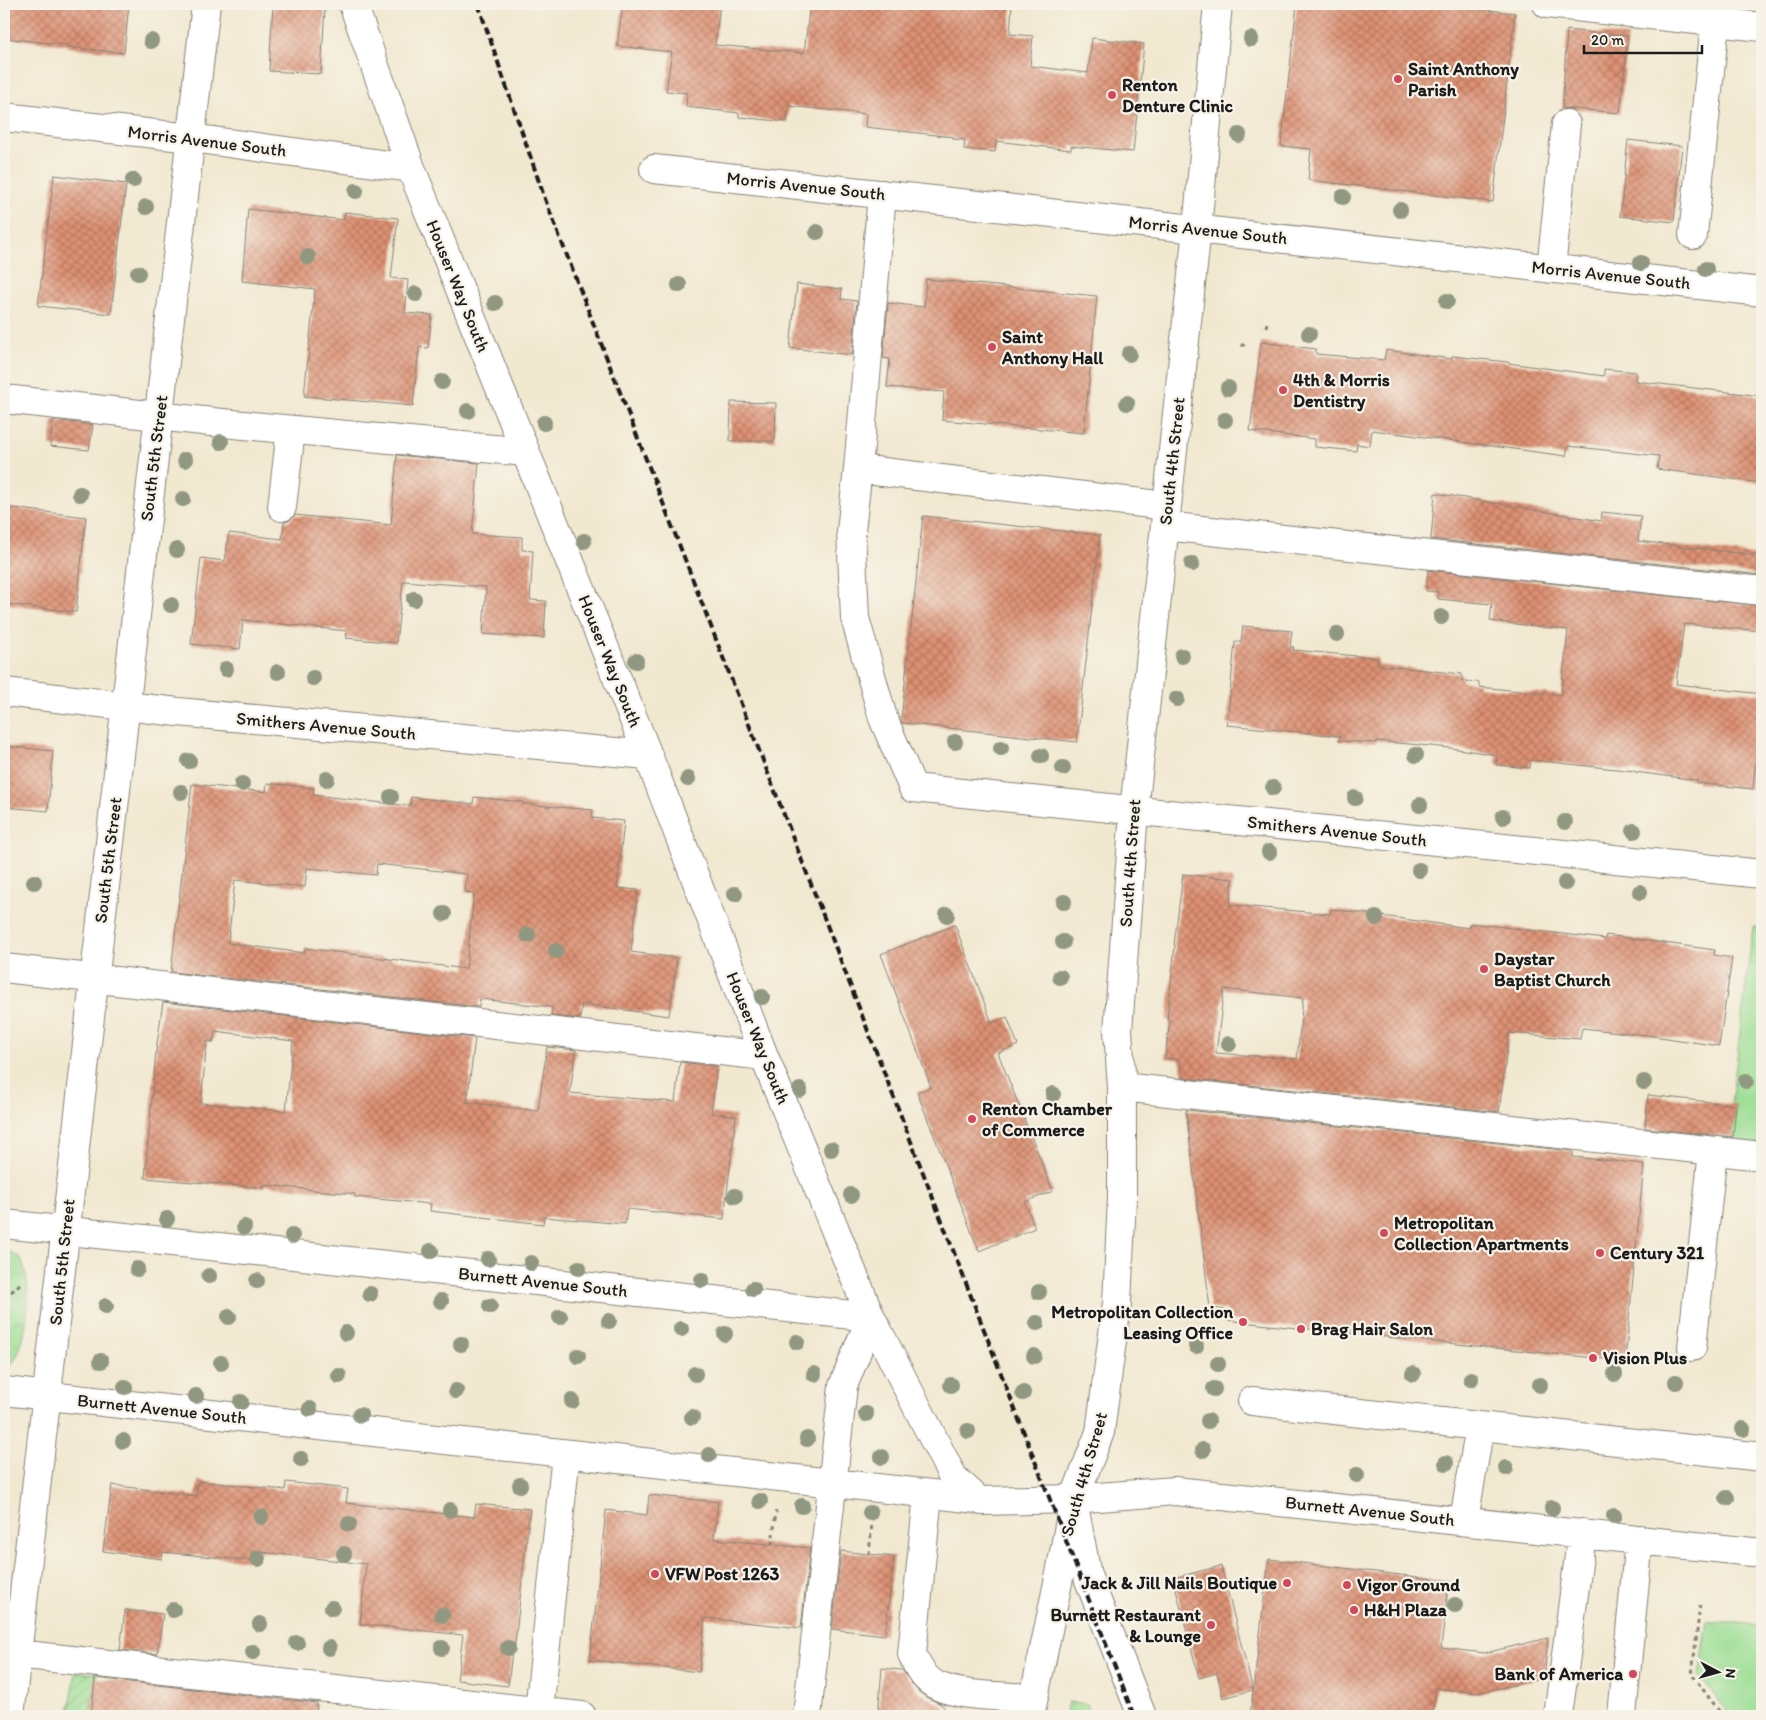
<svg xmlns="http://www.w3.org/2000/svg" width="1766" height="1720" viewBox="0 0 1766 1720" font-family="Itim,sans-serif">
<defs>
<pattern id="park-crowns" width="20" height="18" patternUnits="userSpaceOnUse" patternTransform="scale(1.25)"><rect width="20" height="18" fill="#9dde94"/><path d="M2 6a3 3 0 1 1 6 0M12 15a3 3 0 1 1 6 0" fill="none" stroke="#87be7f"/></pattern>
<pattern id="garden-furrows" width="10" height="10" patternUnits="userSpaceOnUse" patternTransform="scale(1.25)"><rect width="10" height="10" fill="#9dde94"/><path d="M-1 1l2-2M0 10L10 0M9 11l2-2" fill="none" stroke="#87be7f"/></pattern>
<pattern id="building-cross-hatch" width="8" height="8" patternUnits="userSpaceOnUse" patternTransform="scale(1.25)"><rect width="8" height="8" fill="#de9173"/><path d="M0 0l8 8M0 8l8-8" fill="none" stroke="#b3765e"/></pattern>
</defs>
<rect width="100%" height="100%" fill="#f7f3e8"/>
<filter id="ink" filterUnits="userSpaceOnUse"><feTurbulence type="fractalNoise" baseFrequency=".02" numOctaves="2"/><feDisplacementMap in="SourceGraphic" scale="10" xChannelSelector="R" yChannelSelector="G"/><feConvolveMatrix kernelMatrix="1 2 1 2 8 2 1 2 1" color-interpolation-filters="sRGB"/></filter>
<filter id="wash" filterUnits="userSpaceOnUse"><feTurbulence type="fractalNoise" baseFrequency=".0096" numOctaves="4" result="noise"/><feDisplacementMap in="SourceGraphic" scale="20" xChannelSelector="R" yChannelSelector="G"/><feGaussianBlur stdDeviation="1.12" result="paint"/><feColorMatrix in="noise" values="0 0 0 0 0 0 0 0 0 0 0 0 0 0 0 0 0 1.4 0 .05"/><feComposite in="paint" operator="in"/></filter>
<g filter="url(#wash)">
<rect width="100%" height="100%" fill="#f1e8d0"/>
<!-- grass -->
<path fill="#9dde94" stroke="#5c7d58" d="M1753,927L1762,928V1145L1732,1141L1736,1106L1731,1105Z
M1707,1620L1762,1627V1716H1731L1699,1676Z"/>
<!-- park -->
<path fill="url(#park-crowns)" stroke="#5c7d58" d="M4,1249L21,1258C23,1265 26,1273 27,1281C30,1306 26,1356 4,1372Z
M1068,1702L1087,1704L1091,1716H1065Z"/>
<!-- garden -->
<path fill="url(#garden-furrows)" stroke="#5c7d58" d="M76,1673H97L95,1699H92L90,1716H68Z"/>
<g id="blocks">
<!-- building -->
<path fill="url(#building-cross-hatch)" fill-rule="evenodd" d="M4,4H129L124,53L67,47V45L4,38Z
M273,4L325,7L321,74L269,71Z
M623,4H720L715,45L804,53L810,4H1012L1010,34L1033,36L1030,66L1088,73L1092,38L1144,44L1133,152L1071,146V150L996,141L995,152L964,149L965,140L953,139L954,137L865,127L866,114L789,106L787,122L739,117V113L686,107L687,93L666,91L672,52L617,46Z
M1297,4H1431L1515,13L1493,202L1308,180L1311,149L1281,146Z
M1567,30L1628,36L1620,113L1562,108Z
M1628,140L1682,146L1674,222L1620,216Z
M54,175L126,184L111,314L38,306Z
M248,209L344,220L345,212L398,218L391,278L408,280L405,313L432,315L428,348L419,347L413,406L304,396L315,289L242,281Z
M926,279L1097,296L1084,433L942,420L944,392L887,387L890,359L883,358L888,303L924,307Z
M797,284L842,289L841,299L857,301L852,355L790,348Z
M1261,342L1316,349V354L1384,360L1386,350L1452,359V356L1508,362V363L1604,376V369L1636,372L1635,381L1762,396V483L1657,469L1659,456L1568,446L1566,456L1372,430L1370,446L1357,444L1356,451L1315,447V439L1250,431Z
M731,402L776,403L775,441H730Z
M53,420L93,425L89,450L50,446Z
M397,455L479,463L472,534L522,537V550L533,551L530,600L546,601L544,638L483,634L486,587L403,581L396,643L346,638L347,631L243,620L240,649L191,644L201,558L225,561L229,533L282,539L284,522L289,521L295,515L391,525Z
M1435,493L1601,521L1602,512L1641,516L1638,541L1762,556V575L1431,539Z
M4,507L86,517L76,612L4,604Z
M923,516L1100,535L1077,742L902,723L901,720Z
M1428,570L1762,606V631L1684,624L1676,684L1762,694L1753,789L1697,783V780L1635,772V771L1531,760L1530,768L1496,765L1497,755L1451,748L1377,741L1376,743L1339,741L1340,736L1227,725L1235,642H1241L1243,626L1292,631L1290,647H1294L1293,650L1378,658V665L1462,674V681L1479,682V687L1561,695L1568,630L1490,621L1492,604L1438,599V592L1426,591Z
M4,746L53,751L48,811L4,807Z
M267,783L314,788L313,795L410,806L411,797L473,804L474,797L523,802V804L593,810L592,818L624,821L617,888L638,890L631,952L677,958L669,1016L582,1004L580,1019L551,1016L552,1007L480,999L479,1007L171,972L192,784L266,792ZM377,864L467,874L465,892L474,893L466,969L305,948L304,953L228,943L235,880L305,887L307,868L376,875Z
M1183,874L1233,879L1230,905L1330,914L1331,909L1469,928L1470,923L1605,939L1606,935L1715,950L1714,955L1732,958L1719,1046L1647,1035L1582,1028L1580,1039L1509,1033L1499,1112L1183,1078L1180,1060L1165,1058L1170,1020H1167L1175,945H1174ZM1224,989L1303,998L1297,1059L1216,1053Z
M955,925L992,1023L1007,1017L1018,1045L998,1053L1053,1191L1025,1202L1035,1228L979,1251L917,1092L931,1087L881,954Z
M163,1002L475,1038L467,1102L538,1111L547,1047L576,1050L570,1093L675,1102L680,1062L717,1066L711,1113L736,1116L724,1219L627,1209L625,1224L544,1217L543,1224L430,1211L431,1204L355,1197V1194L264,1185V1188L145,1178L156,1051ZM215,1031L293,1041L286,1111L201,1103L207,1041L213,1042Z
M1648,1095L1736,1105L1733,1137L1645,1128Z
M1186,1110L1573,1151V1157L1644,1164L1625,1361L1268,1325L1226,1320L1227,1310L1210,1308Z
M198,1481L285,1490L286,1482L348,1489L346,1503L474,1517L476,1504L530,1509L514,1652H512L508,1686L457,1680L463,1635L360,1624L366,1564L253,1551L252,1561L163,1552L162,1559L103,1551L112,1485L196,1496Z
M649,1495L718,1502L714,1539L810,1548L801,1628L705,1618L699,1672L590,1660L606,1510L647,1515Z
M841,1551L894,1557L885,1635L832,1629Z
M1269,1559L1449,1581L1441,1648L1485,1653L1548,1638L1544,1678L1478,1693L1436,1688L1432,1716H1250Z
M1221,1566L1253,1690L1223,1698L1217,1673L1199,1678L1173,1578Z
M125,1610L163,1614L157,1654L120,1650Z
M882,1668L902,1670L918,1691L926,1697L941,1704L951,1716H878Z
M95,1678L317,1703L316,1716H91Z"/>
</g>
</g>
<g filter="url(#ink)">
<use href="#blocks" fill-opacity="0" stroke="#868276" stroke-width="1"/>
<g fill="none" stroke-linecap="round" stroke-linejoin="round">
<defs>
<path id="minor" d="M353,4L411,168L648,755L764,1056L854,1276L871,1317L953,1477L977,1499
M1547,4L1762,27
M4,117L191,138L411,168
M654,169L1762,292
M882,194L858,469L1167,506
M1693,235L1717,4
M1551,269L1566,124
M4,399L212,422L525,452
M858,469L851,531L855,618L883,718L913,788L1762,874
M282,507L291,430
M1165,526L1762,591
M4,692L178,712L648,755
M4,968L764,1056
M1122,1087L1762,1156
M4,1224L871,1317
M1692,1347L1713,1151
M4,1391L977,1499L982,1501L1074,1499L1175,1491L1762,1553
M1252,1401L1762,1457
M928,1494L912,1654C917,1666 924,1680 938,1686C962,1697 1006,1696 1033,1698
M1076,1516L1087,1575L1142,1716
M1464,1520L1480,1426
M17,1654L582,1716
M539,1711L566,1454
M10,1716L206,4
M807,1716L843,1386L871,1317
M1030,1716L1060,1573L1074,1499L1100,1432L1117,1303L1122,1198V1087L1118,1031L1134,811L1197,229L1218,4
M1558,1716L1582,1533
M1622,1716L1639,1539"/>
</defs>
<!-- minor casing -->
<use href="#minor" stroke="#868276" stroke-width="30"/>
<!-- path -->
<path stroke="#868276" stroke-width="3" stroke-dasharray="4 4" stroke-linecap="butt" d="M1266,327L1267,323
M1241,345H1245
M4,1295L9,1294L21,1283
M4,1350L10,1357
M772,1545L776,1511
M869,1554L872,1523
M1700,1605L1692,1675L1723,1716"/>
<!-- minor -->
<use href="#minor" stroke="#fff" stroke-width="28"/>
<!-- rail -->
<path stroke="#1c1c1c" stroke-width="4" stroke-dasharray="8 4" stroke-linecap="butt" d="M478,4L545,199L1134,1716"/>
</g>
<!-- trees -->
<g fill="#919881">
<circle cx="1251" cy="39" r="8"/>
<circle cx="151" cy="41" r="8"/>
<circle cx="1239" cy="135" r="8"/>
<circle cx="133" cy="180" r="8"/>
<circle cx="356" cy="191" r="8"/>
<circle cx="1343" cy="197" r="8"/>
<circle cx="146" cy="207" r="8"/>
<circle cx="1400" cy="210" r="8"/>
<circle cx="817" cy="232" r="8"/>
<circle cx="308" cy="257" r="8"/>
<circle cx="1641" cy="263" r="8"/>
<circle cx="1706" cy="269" r="8"/>
<circle cx="138" cy="273" r="8"/>
<circle cx="679" cy="285" r="8"/>
<circle cx="416" cy="294" r="8"/>
<circle cx="1447" cy="301" r="8"/>
<circle cx="495" cy="303" r="8"/>
<circle cx="1309" cy="334" r="8"/>
<circle cx="1129" cy="354" r="8"/>
<circle cx="442" cy="382" r="8"/>
<circle cx="1228" cy="388" r="8"/>
<circle cx="1127" cy="403" r="8"/>
<circle cx="468" cy="411" r="8"/>
<circle cx="1225" cy="420" r="8"/>
<circle cx="544" cy="423" r="8"/>
<circle cx="221" cy="442" r="8"/>
<circle cx="185" cy="460" r="8"/>
<circle cx="80" cy="494" r="8"/>
<circle cx="183" cy="499" r="8"/>
<circle cx="584" cy="541" r="8"/>
<circle cx="177" cy="550" r="8"/>
<circle cx="1192" cy="564" r="8"/>
<circle cx="414" cy="599" r="8"/>
<circle cx="171" cy="605" r="8"/>
<circle cx="1441" cy="617" r="8"/>
<circle cx="1337" cy="634" r="8"/>
<circle cx="1182" cy="656" r="8"/>
<circle cx="636" cy="661" r="8"/>
<circle cx="226" cy="669" r="8"/>
<circle cx="278" cy="672" r="8"/>
<circle cx="313" cy="678" r="8"/>
<circle cx="1177" cy="699" r="8"/>
<circle cx="955" cy="742" r="8"/>
<circle cx="1001" cy="748" r="8"/>
<circle cx="1416" cy="755" r="8"/>
<circle cx="1041" cy="756" r="8"/>
<circle cx="189" cy="761" r="8"/>
<circle cx="1063" cy="768" r="8"/>
<circle cx="327" cy="779" r="8"/>
<circle cx="688" cy="779" r="8"/>
<circle cx="242" cy="784" r="8"/>
<circle cx="1273" cy="788" r="8"/>
<circle cx="181" cy="792" r="8"/>
<circle cx="391" cy="797" r="8"/>
<circle cx="1355" cy="798" r="8"/>
<circle cx="1420" cy="805" r="8"/>
<circle cx="1503" cy="817" r="8"/>
<circle cx="1565" cy="822" r="8"/>
<circle cx="1634" cy="831" r="8"/>
<circle cx="1269" cy="852" r="8"/>
<circle cx="1419" cy="870" r="8"/>
<circle cx="34" cy="882" r="8"/>
<circle cx="1565" cy="883" r="8"/>
<circle cx="1640" cy="892" r="8"/>
<circle cx="735" cy="894" r="8"/>
<circle cx="1064" cy="902" r="8"/>
<circle cx="444" cy="914" r="8"/>
<circle cx="947" cy="915" r="8"/>
<circle cx="1376" cy="918" r="8"/>
<circle cx="528" cy="935" r="8"/>
<circle cx="1063" cy="942" r="8"/>
<circle cx="556" cy="951" r="8"/>
<circle cx="1060" cy="977" r="8"/>
<circle cx="762" cy="997" r="8"/>
<circle cx="1229" cy="1044" r="8"/>
<circle cx="1746" cy="1081" r="8"/>
<circle cx="1644" cy="1082" r="8"/>
<circle cx="800" cy="1090" r="8"/>
<circle cx="1053" cy="1094" r="8"/>
<circle cx="831" cy="1149" r="8"/>
<circle cx="851" cy="1195" r="8"/>
<circle cx="735" cy="1196" r="8"/>
<circle cx="167" cy="1219" r="8"/>
<circle cx="244" cy="1227" r="8"/>
<circle cx="292" cy="1236" r="8"/>
<circle cx="431" cy="1251" r="8"/>
<circle cx="488" cy="1259" r="8"/>
<circle cx="531" cy="1263" r="8"/>
<circle cx="579" cy="1268" r="8"/>
<circle cx="137" cy="1269" r="8"/>
<circle cx="209" cy="1276" r="8"/>
<circle cx="702" cy="1280" r="8"/>
<circle cx="257" cy="1281" r="8"/>
<circle cx="753" cy="1289" r="8"/>
<circle cx="1039" cy="1292" r="8"/>
<circle cx="370" cy="1294" r="8"/>
<circle cx="441" cy="1301" r="8"/>
<circle cx="106" cy="1306" r="8"/>
<circle cx="490" cy="1306" r="8"/>
<circle cx="229" cy="1317" r="8"/>
<circle cx="560" cy="1317" r="8"/>
<circle cx="609" cy="1321" r="8"/>
<circle cx="1037" cy="1323" r="8"/>
<circle cx="681" cy="1329" r="8"/>
<circle cx="346" cy="1333" r="8"/>
<circle cx="725" cy="1334" r="8"/>
<circle cx="797" cy="1342" r="8"/>
<circle cx="461" cy="1344" r="8"/>
<circle cx="1196" cy="1346" r="8"/>
<circle cx="578" cy="1356" r="8"/>
<circle cx="1034" cy="1356" r="8"/>
<circle cx="101" cy="1361" r="8"/>
<circle cx="221" cy="1363" r="8"/>
<circle cx="1218" cy="1364" r="8"/>
<circle cx="695" cy="1374" r="8"/>
<circle cx="814" cy="1374" r="8"/>
<circle cx="1413" cy="1374" r="8"/>
<circle cx="1615" cy="1374" r="8"/>
<circle cx="339" cy="1376" r="8"/>
<circle cx="1471" cy="1379" r="8"/>
<circle cx="1676" cy="1382" r="8"/>
<circle cx="951" cy="1385" r="8"/>
<circle cx="1540" cy="1385" r="8"/>
<circle cx="125" cy="1387" r="8"/>
<circle cx="1214" cy="1389" r="8"/>
<circle cx="456" cy="1391" r="8"/>
<circle cx="1023" cy="1393" r="8"/>
<circle cx="196" cy="1396" r="8"/>
<circle cx="572" cy="1401" r="8"/>
<circle cx="241" cy="1402" r="8"/>
<circle cx="310" cy="1409" r="8"/>
<circle cx="866" cy="1414" r="8"/>
<circle cx="360" cy="1415" r="8"/>
<circle cx="692" cy="1417" r="8"/>
<circle cx="1208" cy="1421" r="8"/>
<circle cx="1743" cy="1429" r="8"/>
<circle cx="968" cy="1431" r="8"/>
<circle cx="807" cy="1439" r="8"/>
<circle cx="123" cy="1441" r="8"/>
<circle cx="1203" cy="1450" r="8"/>
<circle cx="709" cy="1455" r="8"/>
<circle cx="882" cy="1457" r="8"/>
<circle cx="301" cy="1459" r="8"/>
<circle cx="1446" cy="1463" r="8"/>
<circle cx="1506" cy="1468" r="8"/>
<circle cx="1357" cy="1475" r="8"/>
<circle cx="520" cy="1485" r="8"/>
<circle cx="1727" cy="1498" r="8"/>
<circle cx="760" cy="1501" r="8"/>
<circle cx="802" cy="1506" r="8"/>
<circle cx="1552" cy="1508" r="8"/>
<circle cx="450" cy="1510" r="8"/>
<circle cx="870" cy="1513" r="8"/>
<circle cx="1614" cy="1516" r="8"/>
<circle cx="261" cy="1517" r="8"/>
<circle cx="349" cy="1524" r="8"/>
<circle cx="344" cy="1554" r="8"/>
<circle cx="258" cy="1559" r="8"/>
<circle cx="1455" cy="1605" r="8"/>
<circle cx="332" cy="1608" r="8"/>
<circle cx="173" cy="1610" r="8"/>
<circle cx="442" cy="1615" r="8"/>
<circle cx="260" cy="1624" r="8"/>
<circle cx="297" cy="1643" r="8"/>
<circle cx="329" cy="1648" r="8"/>
<circle cx="442" cy="1648" r="8"/>
<circle cx="508" cy="1648" r="8"/>
<circle cx="253" cy="1652" r="8"/>
</g>
</g>
<!-- markers -->
<g fill="#d1495b" stroke="#f7f3e8" stroke-width="2">
<circle cx="1398" cy="79" r="5"/>
<circle cx="1112" cy="95" r="5"/>
<circle cx="992" cy="347" r="5"/>
<circle cx="1283" cy="390" r="5"/>
<circle cx="1484" cy="969" r="5"/>
<circle cx="972" cy="1119" r="5"/>
<circle cx="1384" cy="1233" r="5"/>
<circle cx="1600" cy="1253" r="5"/>
<circle cx="1243" cy="1322" r="5"/>
<circle cx="1301" cy="1329" r="5"/>
<circle cx="1593" cy="1358" r="5"/>
<circle cx="655" cy="1574" r="5"/>
<circle cx="1287" cy="1583" r="5"/>
<circle cx="1347" cy="1585" r="5"/>
<circle cx="1354" cy="1610" r="5"/>
<circle cx="1211" cy="1625" r="5"/>
<circle cx="1633" cy="1674" r="5"/>
</g>
<g text-anchor="middle" dominant-baseline="central" stroke-width="4.5" stroke-linejoin="round" paint-order="stroke">
<!-- poi labels -->
<g font-size="18" font-weight="bold" fill="#1c1c1c" stroke="#f7f3e8" text-anchor="start">
<text x="1408" y="69">Saint Anthony<tspan x="1408" dy="21">Parish</tspan></text>
<text x="1122" y="85">Renton<tspan x="1122" dy="21">Denture Clinic</tspan></text>
<text x="1002" y="337">Saint<tspan x="1002" dy="21">Anthony Hall</tspan></text>
<text x="1293" y="380">4th &amp; Morris<tspan x="1293" dy="21">Dentistry</tspan></text>
<text x="1494" y="959">Daystar<tspan x="1494" dy="21">Baptist Church</tspan></text>
<text x="982" y="1109">Renton Chamber<tspan x="982" dy="21">of Commerce</tspan></text>
<text x="1394" y="1223">Metropolitan<tspan x="1394" dy="21">Collection Apartments</tspan></text>
<text x="1610" y="1253">Century 321</text>
<text x="1233" y="1312" text-anchor="end">Metropolitan Collection<tspan x="1233" dy="21">Leasing Office</tspan></text>
<text x="1311" y="1329">Brag Hair Salon</text>
<text x="1603" y="1358">Vision Plus</text>
<text x="665" y="1574">VFW Post 1263</text>
<text x="1277" y="1583" text-anchor="end">Jack &amp; Jill Nails Boutique</text>
<text x="1357" y="1585">Vigor Ground</text>
<text x="1364" y="1610">H&amp;H Plaza</text>
<text x="1201" y="1615" text-anchor="end">Burnett Restaurant<tspan x="1201" dy="21">&amp; Lounge</tspan></text>
<text x="1623" y="1674" text-anchor="end">Bank of America</text>
</g>
<!-- street labels -->
<g font-size="18" fill="#1c1c1c" stroke="#f7f3e8">
<text transform="translate(207 141) rotate(7)">Morris Avenue South</text>
<text transform="translate(806 186) rotate(6)">Morris Avenue South</text>
<text transform="translate(1208 230) rotate(6)">Morris Avenue South</text>
<text transform="translate(1611 275) rotate(6)">Morris Avenue South</text>
<text transform="translate(458 286) rotate(68)">Houser Way South</text>
<text transform="translate(154 458) rotate(-83)">South 5th Street</text>
<text transform="translate(1172 461) rotate(-84)">South 4th Street</text>
<text transform="translate(610 661) rotate(68)">Houser Way South</text>
<text transform="translate(326 726) rotate(5)">Smithers Avenue South</text>
<text transform="translate(1337 831) rotate(6)">Smithers Avenue South</text>
<text transform="translate(108 860) rotate(-83)">South 5th Street</text>
<text transform="translate(1130 863) rotate(-86)">South 4th Street</text>
<text transform="translate(758 1038) rotate(68)">Houser Way South</text>
<text transform="translate(62 1262) rotate(-84)">South 5th Street</text>
<text transform="translate(543 1282) rotate(6)">Burnett Avenue South</text>
<text transform="translate(162 1409) rotate(6)">Burnett Avenue South</text>
<text transform="translate(1084 1474) rotate(-74)">South 4th Street</text>
<text transform="translate(1370 1511) rotate(6)">Burnett Avenue South</text>
</g>
</g>
<!-- margin -->
<rect width="1766" height="1720" fill="none" stroke="#f7f3e8" stroke-width="20"/>
<!-- north arrow -->
<g transform="translate(1718 1672) rotate(96)" stroke="#f7f3e8" stroke-width="4" paint-order="stroke">
<path d="M0-4L9 19L0 12L-9 19Z" fill="#1c1c1c"/>
<text y="-8" font-size="14" font-weight="bold" text-anchor="middle" fill="#1c1c1c">N</text>
</g>
<!-- scale -->
<path d="M1584 45v8h118v-8" fill="none" stroke="#1c1c1c" stroke-width="2.5"/>
<text x="1591" y="45" font-size="15" fill="#1c1c1c" stroke="#f7f3e8" stroke-width="4" paint-order="stroke">20 m</text>
</svg>
